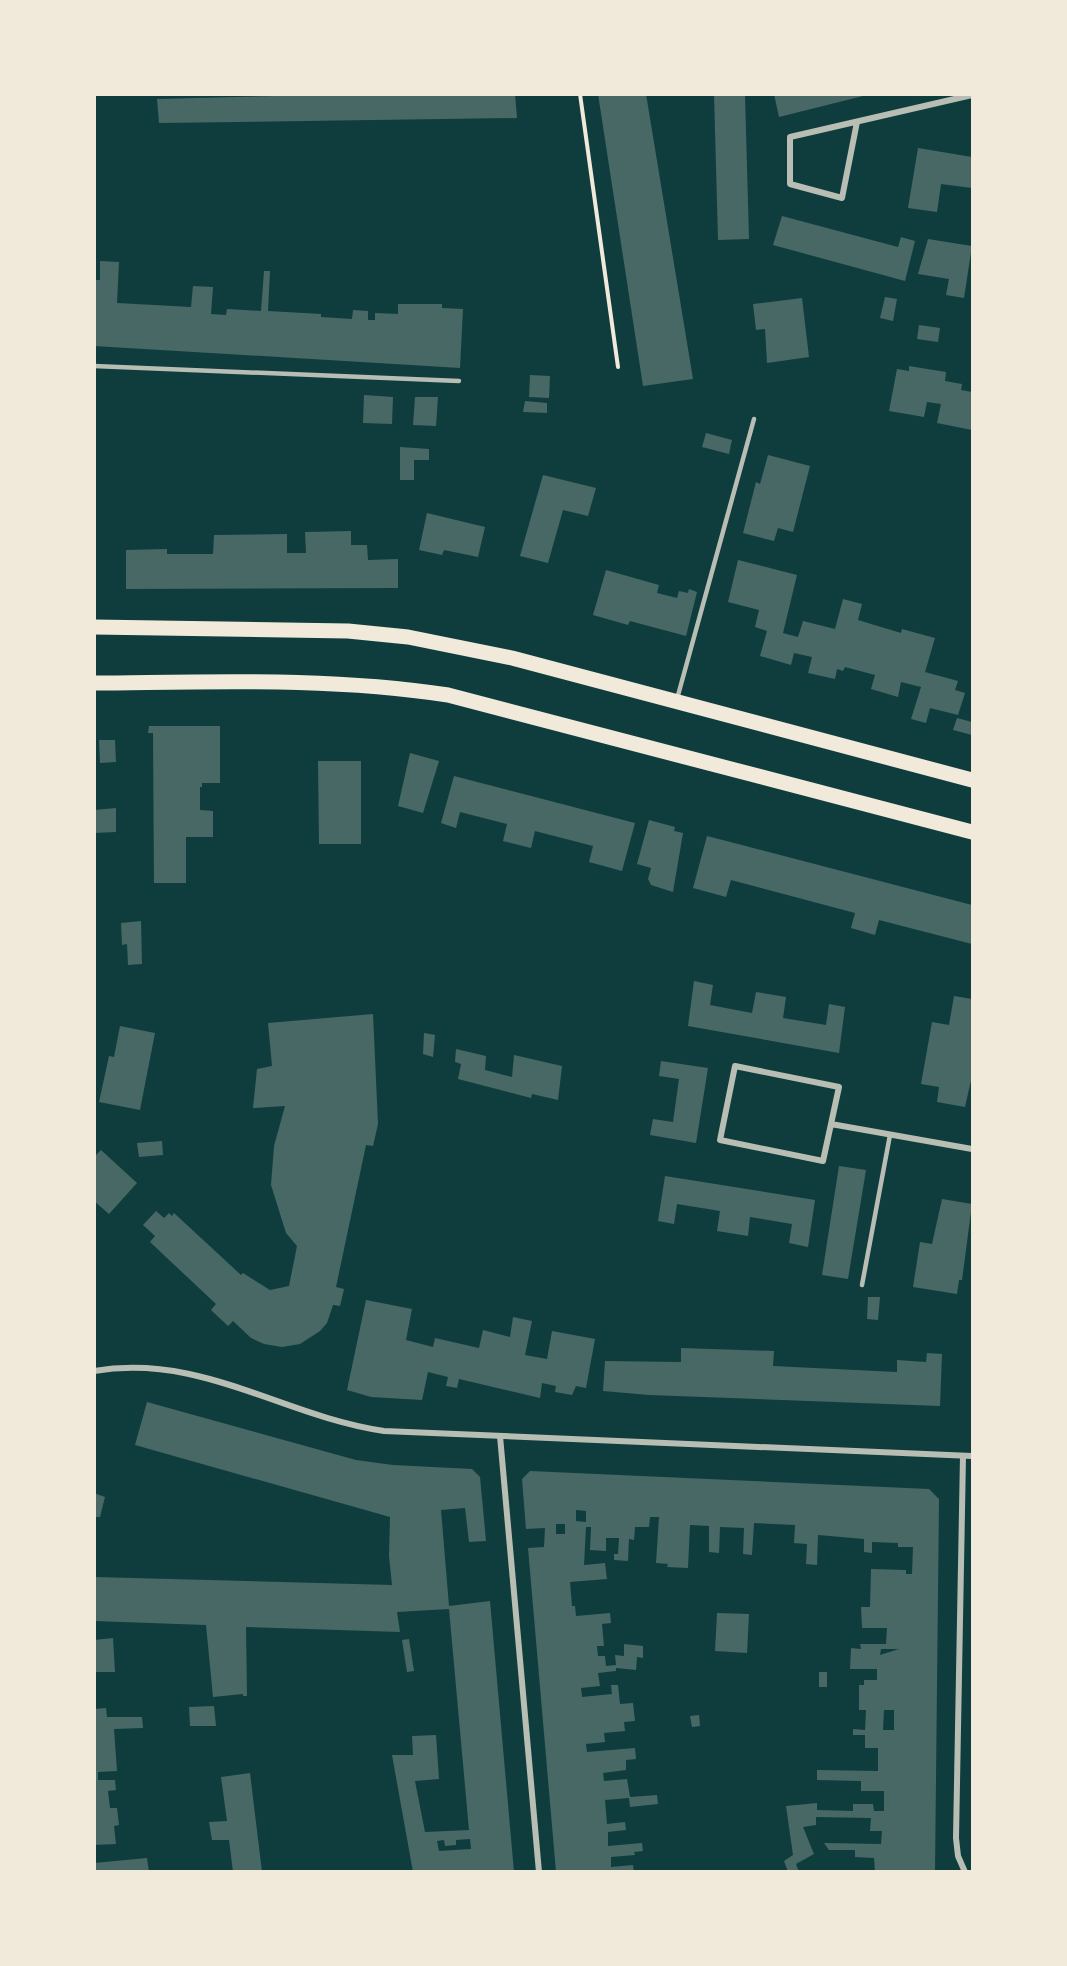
<svg xmlns="http://www.w3.org/2000/svg" width="1067" height="1966" viewBox="0 0 1067 1966" font-family="'Fira Sans Condensed',sans-serif">
<rect width="100%" height="100%" fill="#0f3d3e"/>
<!-- building -->
<path fill="#486865" fill-rule="evenodd" d="M360,94H515L517,118L159,123L157,99Z
M598,94H646L693,379L643,386Z
M714,94H745L749,239L718,240Z
M774,94H867V95L779,117Z
M918,148L972,157V188L941,184L937,212L908,208Z
M782,216L898,247L901,237L915,241L905,281L773,245Z
M928,239L972,246L964,298L946,295L949,279L918,274Z
M100,261L119,262L117,303L191,307L193,286L213,287L211,314L226,315L227,309L261,311L264,271H270L268,311L321,314V317L352,319L353,310L368,311V320H375V313L398,314V304H442V308L463,309L460,368L94,346V280H100Z
M885,297L897,299L893,321L880,318Z
M802,298L809,357L767,363L765,329L756,330L753,304Z
M919,325L940,328L938,342L917,339Z
M909,366L946,372L945,381L962,384L961,390L972,392V430L937,423L941,404L927,402L924,417L889,411L897,369L909,371Z
M530,375L550,376L549,398L529,397Z
M364,395L393,397L392,424L363,423Z
M415,397H438L436,426L413,425Z
M525,401L547,403V413L523,412Z
M706,433L732,440L729,454L702,447Z
M400,447L429,449V460H414V480H400Z
M768,455L810,466L793,532L778,528L774,541L743,533L756,482L760,484Z
M543,475L596,488L588,516L563,510L548,563L520,556Z
M427,513L485,527L478,557L444,550L442,555L419,550Z
M351,531V545H367L368,560L398,559V588L126,589V550L167,549V554H213L214,535L287,534V553H306L305,532Z
M738,560L797,575L783,633L798,637L803,621L835,629L843,599L862,604L858,620L901,633L902,629L935,638L925,672L958,681L955,690L965,693L958,715L930,708L926,723L911,719L921,687L901,682L898,697L871,689L875,675L845,667L843,671L837,669L835,679L808,673L812,657L794,653L791,665L760,656L767,631L755,627L759,610L728,602Z
M606,570L659,585L657,593L677,598L679,591L688,593L689,589L697,592L686,636L630,621L628,625L593,615Z
M957,718L972,722V735L953,730Z
M149,726H220V783H202V787H200V810L213,811V837H186V883H154L153,733H148Z
M99,740H115L116,762L100,763Z
M410,753L439,761L423,813L398,806Z
M318,761H361V844H319Z
M454,776L635,823L622,871L589,862L593,846L535,831L531,848L503,841L507,824L460,812L456,828L441,823Z
M116,808V832L94,833V810Z
M649,820L675,827L674,831L683,833L673,892L651,885L648,879L651,868L637,864Z
M707,836L972,905V944L879,920L875,935L851,928L855,913L731,880L726,897L693,888Z
M141,921L142,964L128,965L127,944L122,945L121,923Z
M694,981L713,985L710,1005L752,1013L756,992L786,997L783,1018L826,1025L829,1004L845,1007L839,1053L688,1026Z
M954,996L972,999V1076L965,1107L937,1102L939,1087L921,1084L932,1022L949,1025Z
M373,1014L378,1124L373,1146L366,1145L336,1287L344,1289L340,1306L333,1305L327,1323L320,1331L300,1344L282,1347L264,1344L251,1338L233,1321L228,1326L211,1310L216,1304L150,1242L155,1236L143,1225L156,1211L164,1218L169,1213L172,1216L174,1213L241,1275L243,1273L270,1290L289,1286L297,1246L286,1233L271,1185L274,1146L285,1106L253,1108L257,1069L272,1066L268,1023Z
M120,1026L155,1033L140,1110L99,1102L109,1056L114,1057Z
M424,1033L435,1035L433,1057L423,1054Z
M456,1049L486,1056L485,1070L512,1077L514,1055L562,1066L558,1100L532,1094L531,1098L458,1079L461,1064L455,1062Z
M661,1061L708,1068L696,1143L650,1135L653,1119L673,1122L679,1079L659,1076Z
M162,1141L163,1155L139,1157L137,1143Z
M101,1150L137,1183L109,1214L94,1201V1157Z
M839,1166L866,1170L848,1279L822,1275Z
M665,1176L815,1200L808,1247L789,1243L792,1224L750,1217L748,1236L717,1231L720,1211L677,1204L674,1224L658,1221Z
M942,1199L972,1204L962,1280H959L957,1294L913,1287L920,1242L932,1244Z
M868,1297H880L878,1320L867,1319Z
M366,1300L412,1309L406,1340L433,1347L435,1338L479,1348L483,1330L510,1337L513,1317L532,1321L525,1355L547,1359L552,1331L595,1339L586,1388L576,1386L572,1395L555,1392L556,1386L542,1383L540,1398L459,1379L457,1388L446,1386L448,1377L428,1372L422,1400L371,1397L347,1390Z
M681,1348L774,1351L773,1366L897,1372V1360L926,1362L927,1353L942,1354L940,1406L649,1395L603,1391L605,1361L681,1362Z
M147,1402L356,1460L393,1465L472,1469L480,1477L486,1541L469,1542L465,1508L441,1510L449,1606L490,1601L514,1872H413L392,1755H413L412,1736L436,1735L439,1779L415,1781L425,1832L469,1830L449,1609L397,1612L400,1632L246,1627L247,1696H243V1694L213,1697L206,1625L94,1621V1577L392,1585L389,1556L390,1517L135,1445ZM470,1839L471,1849L439,1851L437,1841L444,1840L445,1846L456,1845V1840Z
M530,1471L929,1489L939,1499L935,1872H875L874,1858L855,1857V1850H829L824,1843L881,1844L882,1831H870L871,1818L816,1817V1825L803,1827L814,1854L796,1864L799,1872H788L784,1861L793,1855L786,1806L817,1803V1810L853,1811V1804H873L874,1811H884V1791H861V1781L817,1780V1770L878,1771V1748H865V1735H853V1729L865,1730L866,1710H859V1685H864V1680H877V1669H850L851,1648L861,1649L860,1644H886L887,1628H862L861,1607H870L871,1569L906,1570V1574H912L913,1547H898V1543L872,1542V1553L864,1552V1539L818,1535L817,1565L806,1564L807,1544L794,1543L795,1525L754,1523L752,1555L743,1554L744,1528L720,1527L719,1553L709,1552V1526L690,1525L688,1568L667,1567L668,1564L656,1563L659,1517H650L649,1527H635L634,1540L629,1539L628,1561L614,1560V1554H618L619,1538H606V1551L590,1550L591,1527H586L584,1565L605,1563L607,1579L570,1582L572,1606H575L576,1616L610,1613L611,1623L602,1624L604,1646H597L598,1656H605L606,1666L616,1665L615,1655L624,1656V1644L643,1646V1658L637,1657L636,1670L616,1668V1671L598,1673L600,1686L581,1688L582,1697L612,1694L611,1685H618L620,1704L633,1703L635,1721L624,1722L625,1731L604,1733L605,1742L586,1744L587,1752L635,1748L636,1759L626,1760V1770L603,1773L604,1781L627,1779L630,1797L657,1795L658,1804L630,1807L629,1798L605,1800L607,1824L625,1822L626,1830L608,1832V1846L642,1843L643,1851L634,1852L635,1855L611,1857V1867L633,1865L634,1872H556L528,1548L544,1547L545,1528L526,1529L522,1479ZM576,1510L586,1511V1522L576,1521ZM556,1524H565V1534H556ZM881,1649H899L880,1655ZM884,1710H894V1730H883Z
M94,1493L105,1497L100,1517H94Z
M717,1613L749,1614L747,1653L715,1651Z
M113,1638L115,1672H94V1640Z
M409,1639L414,1671L407,1672L402,1640Z
M819,1672H827V1687H819Z
M214,1706L216,1726H190L189,1707Z
M106,1708L107,1717H142L143,1728L114,1729L117,1771L98,1772V1780H115L116,1790L108,1791L110,1808H117L119,1825L114,1826L116,1844L94,1845V1709Z
M699,1715L700,1726L692,1727L690,1716Z
M250,1773L262,1872H233L229,1840H212L209,1822L227,1821L221,1777Z
M147,1858L149,1872H94V1863Z"/>
<g fill="none" stroke-linecap="round" stroke-linejoin="round">
<!-- path -->
<path stroke="#f1e9da" stroke-width="4" d="M580,94L618,367"/>
<!-- service -->
<path stroke="#b8beb3" stroke-width="4.5" d="M94,366L459,381
M677,699L754,419
M862,1285L890,1135"/>
<!-- minor -->
<path stroke="#b8beb3" stroke-width="6" d="M857,122L842,198L790,184V137L972,95
M735,1066L839,1087L823,1161L720,1140Z
M831,1124L972,1149
M94,1371C202,1353 282,1416 384,1431L972,1456
M500,1436L539,1872
M963,1456L956,1838L958,1856L965,1872"/>
<!-- primary -->
<path stroke="#f1e9da" stroke-width="15" d="M94,627L348,631L408,637L512,658L972,780
M94,683C213,682 331,677 448,695L972,832"/>
</g>
<!-- border -->
<rect width="1067" height="1966" fill="none" stroke="#f1e9da" stroke-width="192"/>
</svg>
